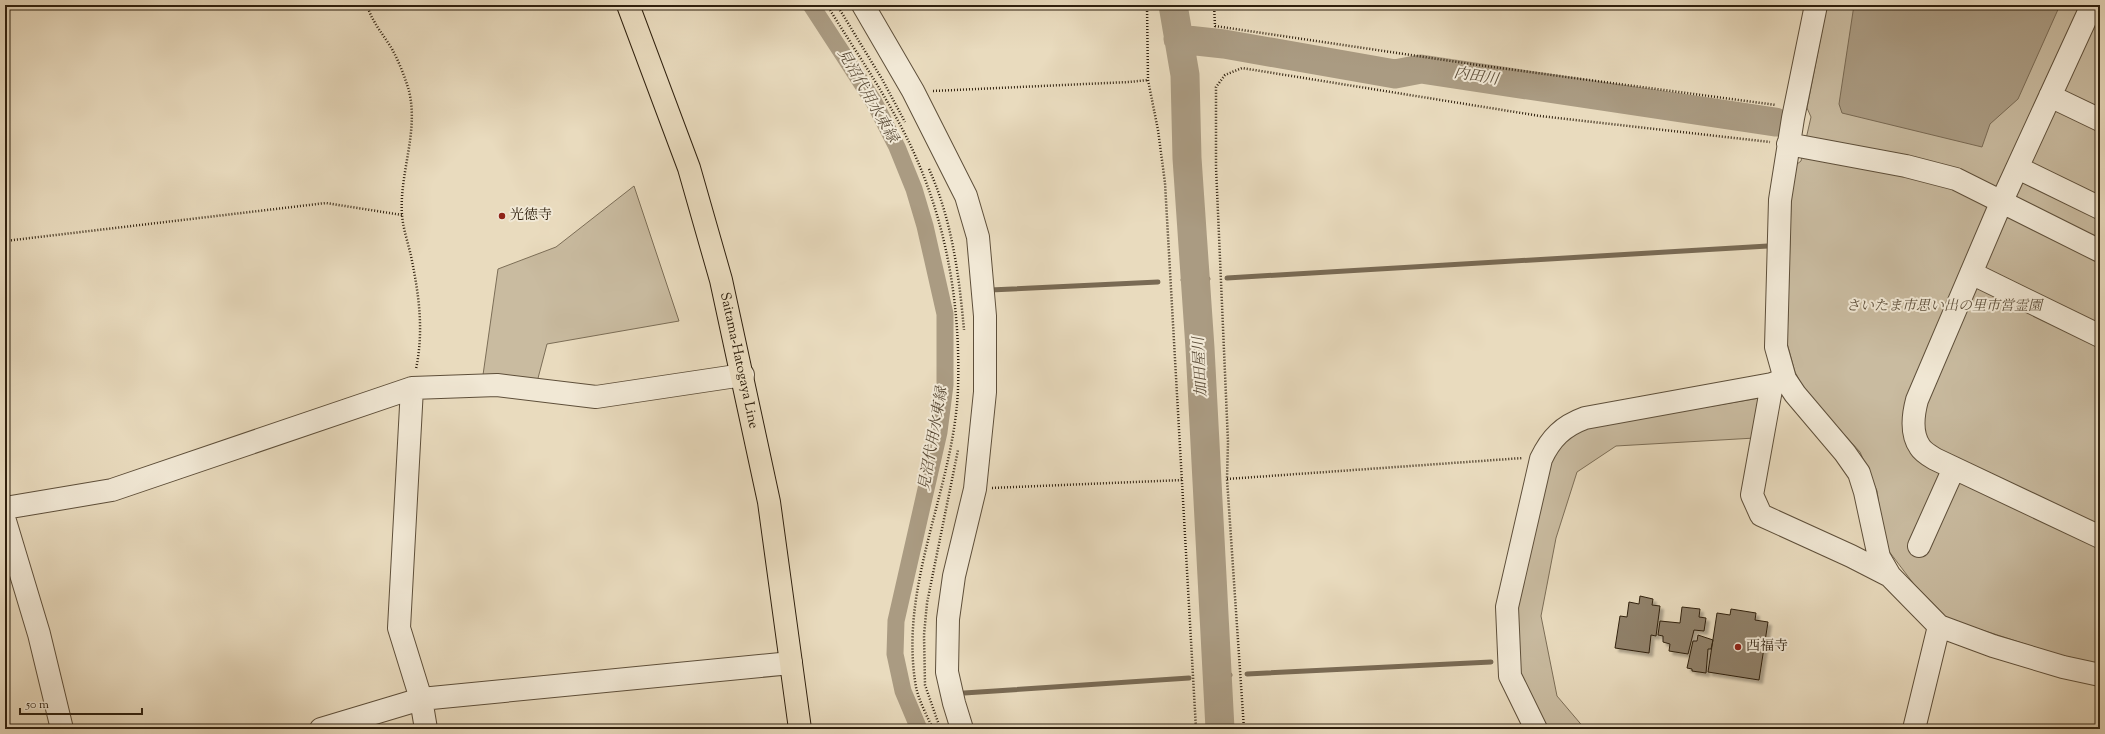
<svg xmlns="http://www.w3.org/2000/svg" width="2105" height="734" viewBox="0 0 2105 734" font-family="'Sorts Mill Goudy','Noto Serif JP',serif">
<defs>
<filter id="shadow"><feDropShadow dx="3.5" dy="3.5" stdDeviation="1" flood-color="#0004"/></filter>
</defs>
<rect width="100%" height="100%" fill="#e9dbbe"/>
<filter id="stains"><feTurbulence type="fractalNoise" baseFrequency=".005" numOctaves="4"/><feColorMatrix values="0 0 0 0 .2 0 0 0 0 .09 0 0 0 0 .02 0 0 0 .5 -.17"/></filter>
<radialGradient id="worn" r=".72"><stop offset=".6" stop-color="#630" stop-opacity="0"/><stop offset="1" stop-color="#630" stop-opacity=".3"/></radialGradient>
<!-- green -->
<path fill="#c9bba0" stroke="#7c6e57" d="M1827,5H2100V664L2056,654L1948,619L1913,583L1885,546L1877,491L1860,452L1805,391L1795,372L1787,343L1792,168L1801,161L1811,117L1807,108Z
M634,186L679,321L547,344L537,382L483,375L498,269L556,247Z
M1760,398L1755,438L1616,446L1577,472L1556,538L1541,616L1557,696L1585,729H1544L1519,680L1517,590L1533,512L1559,442L1575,429Z"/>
<!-- water -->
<path fill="#aa9b82" stroke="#796a54" d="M1854,5H2060L2018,99L1990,124L1982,147L1842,113L1839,104Z"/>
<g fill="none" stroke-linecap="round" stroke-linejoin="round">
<!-- stream -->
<path stroke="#796a54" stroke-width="5" d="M1227,278L1768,246
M1183,280L1208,279
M990,290L1158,282
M1247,674L1491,662
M1206,677L1230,675
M964,693L1189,678"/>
<!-- canal -->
<path stroke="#aa9b82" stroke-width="17" d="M811,5L874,102L897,147L914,189L925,226L945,314V385L939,432L896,621L895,654L903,691L919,729"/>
<!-- river -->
<path stroke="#aa9b82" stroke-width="29" d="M1173,5L1185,75L1187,158L1200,348L1220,729
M1178,39L1224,44L1395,74L1421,69L1775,122"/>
</g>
<!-- building -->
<path fill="#90816a" stroke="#2f200e" filter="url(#shadow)" d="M1640,596L1653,599L1652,605L1660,606L1656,636L1651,635L1649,653L1615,648L1620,616L1627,617L1629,602L1639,604Z
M1682,607L1700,609L1699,617L1706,618L1704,631L1694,630L1688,654L1669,651L1670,644L1663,642V636L1658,635L1660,621L1680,623Z
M1731,609L1756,613L1755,620L1768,622L1759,680L1708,672L1717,613L1730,615Z
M1698,635L1713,640L1711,649H1708L1706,673L1692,671V669L1687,668L1693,641H1697Z"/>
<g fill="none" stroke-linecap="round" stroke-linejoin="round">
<defs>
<path id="minor" d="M863,5L913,91L966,196L978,237L985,316V392L975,489L954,576L948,619L947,672L954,703L962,729
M1816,5L1793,118L1780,200L1776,347L1785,379L1795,394L1845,453L1859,473L1865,492L1879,557L1890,576L1939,626L1993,646L2063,667L2100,675
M2092,5L2001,203L1917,400C1913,415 1911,434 1920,447C1923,452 1930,456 1935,459L2100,537
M2050,96L2100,120
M1788,144L1906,166L1956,179L2100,251
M2018,168L2100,208
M1971,273L2100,336
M1772,384L1752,495L1761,515L1851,556L1890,576
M412,388L399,628L421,699L426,729
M5,508L112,490L412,388L497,385L596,397L743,375
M5,521L39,634L62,729
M1919,546L1954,468
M321,729L421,699L791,663
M1536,729L1510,676L1507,607L1541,459C1551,438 1563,426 1585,418L1772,384L1785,379
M1914,729L1939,626"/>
<g id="major">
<path id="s1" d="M628,5L689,168L721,280L769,502L800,729"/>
</g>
</defs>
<!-- minor casing -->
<use href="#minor" stroke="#5e4f3a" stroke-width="24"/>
<!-- major casing -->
<use href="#major" stroke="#2f200e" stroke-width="24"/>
<!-- path -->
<path stroke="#2f200e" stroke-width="2.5" stroke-dasharray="1 2" stroke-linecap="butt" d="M367,5C372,22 383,34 392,49C399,62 405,77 409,91C419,132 399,174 402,215C403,228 408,243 411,256C419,295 424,330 416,369
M827,5C850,43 876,80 897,119C943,202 961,295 958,389C954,489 898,585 916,687C919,701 927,716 933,729
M837,5L882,79L905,122
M1147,5L1148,80L1158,130L1165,183L1196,729
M1214,5L1215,26L1485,66L1776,105
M933,91L1129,82L1148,80
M929,169C952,220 959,275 964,330
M5,241L326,203L402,215
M1227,479L1523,458
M992,488L1182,480
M939,725L925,685L924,635L927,603L958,450
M1244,729L1227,479L1228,442L1216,167V87L1225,75L1242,68L1540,116L1770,142"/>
<!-- minor -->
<use href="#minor" stroke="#f1e8d5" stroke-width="22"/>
<!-- major -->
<use href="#major" stroke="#e9dbbe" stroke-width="22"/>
</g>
<!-- markers -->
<g fill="#8f2418" stroke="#f1e8d5" stroke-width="1.5">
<circle cx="502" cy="216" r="4"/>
<circle cx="1738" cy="647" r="4"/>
</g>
<g text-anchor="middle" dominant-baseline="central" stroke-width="4" stroke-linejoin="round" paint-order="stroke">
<!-- poi labels -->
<g font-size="14" fill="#2f200e" stroke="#f1e8d5" text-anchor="start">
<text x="510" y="216">光徳寺</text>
<text x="1746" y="647">西福寺</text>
</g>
<!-- park labels -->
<g font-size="14" font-style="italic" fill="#5d4e3a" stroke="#f1e8d5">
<text x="1944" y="307">さいたま市思い出の里市営霊園</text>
</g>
<!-- street labels -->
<g font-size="14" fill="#2f200e" stroke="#f1e8d5">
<text stroke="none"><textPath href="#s1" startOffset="373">Saitama-Hatogaya Line</textPath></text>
</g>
<!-- water labels -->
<g font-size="15" font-style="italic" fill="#5a4b37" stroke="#f1e8d5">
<text transform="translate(1476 77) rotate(9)">内田川</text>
<text transform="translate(867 96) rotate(60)">見沼代用水東縁</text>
<text transform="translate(1201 367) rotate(-93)">加田屋川</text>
<text transform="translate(934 439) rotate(-80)">見沼代用水東縁</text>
</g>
</g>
<!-- margin -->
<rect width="2105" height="734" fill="none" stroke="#e9dbbe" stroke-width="20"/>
<rect x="6" y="6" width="2093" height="722" fill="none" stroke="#2f200e" stroke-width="2"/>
<rect x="10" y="10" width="2085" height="714" fill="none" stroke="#2f200e"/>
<!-- scale -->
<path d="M20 708v6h122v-6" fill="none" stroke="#2f200e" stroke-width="2"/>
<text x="26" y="708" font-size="12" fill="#2f200e" stroke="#f1e8d5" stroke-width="3" paint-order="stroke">50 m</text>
<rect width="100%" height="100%" filter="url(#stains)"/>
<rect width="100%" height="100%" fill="url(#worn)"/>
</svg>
